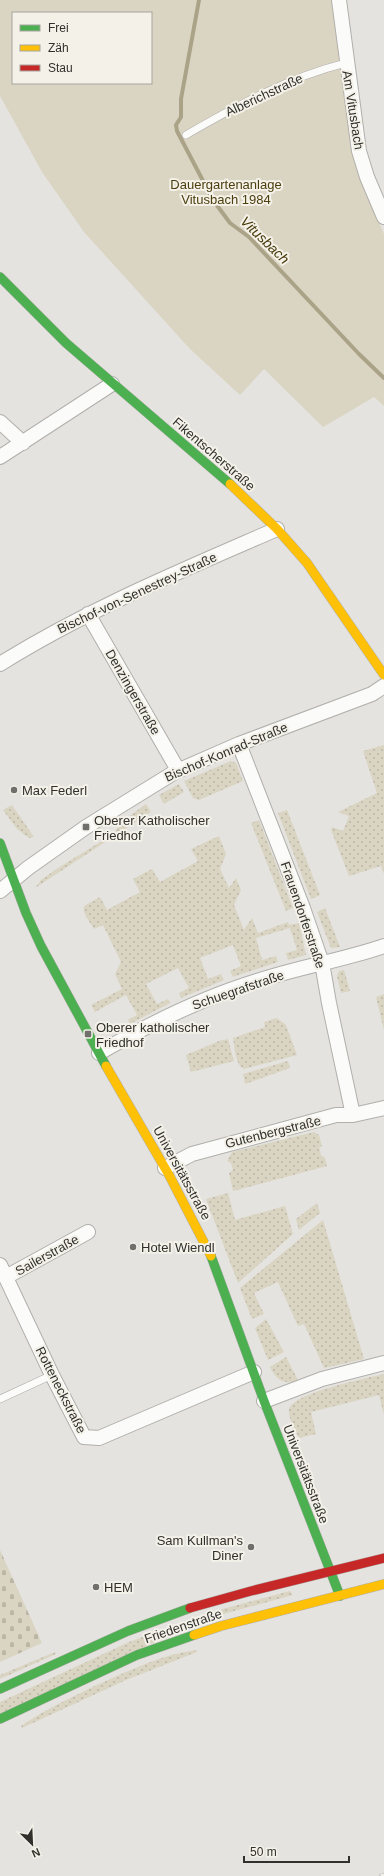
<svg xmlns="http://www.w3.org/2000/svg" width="384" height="1876" viewBox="0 0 384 1876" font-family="Helvetica,sans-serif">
<defs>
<pattern id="grass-dots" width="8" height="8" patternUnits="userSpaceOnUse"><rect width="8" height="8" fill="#dad4c2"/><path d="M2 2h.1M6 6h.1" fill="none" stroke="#bcb6a7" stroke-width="1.8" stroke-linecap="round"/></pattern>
<pattern id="cemetery-stones" width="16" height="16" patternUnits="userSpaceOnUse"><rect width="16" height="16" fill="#dad4c2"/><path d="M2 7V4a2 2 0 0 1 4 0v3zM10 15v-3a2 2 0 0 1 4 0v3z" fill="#bcb6a7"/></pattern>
</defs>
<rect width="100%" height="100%" fill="#e4e3df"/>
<!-- grass -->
<path fill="url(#grass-dots)" d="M384,745V874L381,866L349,876L331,830L332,827L343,831L349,816L338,812L377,793L363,751Z
M231,761L236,763L243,781L199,800L193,798L184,781Z
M179,784L184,792L164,804L159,795Z
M146,804L151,812L35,888L41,880L58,868L110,836L131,815Z
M12,805L34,837L29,838L17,829L3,810Z
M287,810L320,895L311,899L278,813Z
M259,820L293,908L286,911L251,823Z
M219,836L226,854L220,869L229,888L236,878L241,890L234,905L244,930L252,918L258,933L288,922L289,925L299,923L306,955L288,960L286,953L297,950L290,928L256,938L262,960L276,956L278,962L233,977L230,971L241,966L233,945L200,958L208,979L221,974L224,980L181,998L179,993L189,988L178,968L146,984L157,1004L168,999L170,1003L130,1024L128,1020L137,1015L126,995L95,1012L91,1005L122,989L115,974L121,962L103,925L94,929C90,922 82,914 84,906L100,897L107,910L140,892L133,879L152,869L160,882L198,861L191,849Z
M325,908L340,947L331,948L317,912Z
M344,970L350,991L341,993L337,976L339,971Z
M384,994V1030L376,997Z
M277,1018L286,1025L297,1055L244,1069C235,1064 235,1048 233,1038L265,1027L264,1022Z
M228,1039L234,1061L191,1072L186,1055L219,1041Z
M288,1061L290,1068L245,1084L243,1074Z
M314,1132L319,1135L322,1146L319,1148L321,1155L325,1158L327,1166L233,1191L229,1173L233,1170L231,1163L227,1161L232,1152Z
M228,1193L235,1220L285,1206L293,1234L238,1283L206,1199Z
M317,1203L320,1213L299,1230L296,1219Z
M323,1220L364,1359L324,1368L304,1324L298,1326L278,1282L254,1293L264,1314L252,1319L240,1288Z
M266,1319L284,1352L268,1360L255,1328Z
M286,1357L298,1380C285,1386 276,1380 270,1367Z
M384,1374V1415L379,1395L311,1412L316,1434L299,1438C296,1431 288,1418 289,1410C291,1393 368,1378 384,1374Z
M290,1591L293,1595L227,1613L187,1627L0,1714V1702L129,1642L208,1613Z
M197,1650V1652L126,1680L22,1728L21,1726C46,1709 72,1697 99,1684C131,1670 163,1654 197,1650Z
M55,1652L56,1654L0,1679V1675Z"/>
<!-- cemetery -->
<path fill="url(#cemetery-stones)" d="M0,1550L42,1643L0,1662Z"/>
<!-- garden -->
<path fill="#dad4c2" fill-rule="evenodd" d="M0,0H333L351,149L356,168L384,234V406L374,397L323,427L264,369L240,395L190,349L84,232L42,172L0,96ZM13,13H151V83H13Z"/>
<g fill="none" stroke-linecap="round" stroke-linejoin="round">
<!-- stream -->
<path stroke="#aba388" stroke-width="4" d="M199,0L181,99V117L176,125L177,131L213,200L230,223L249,237L359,354L384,378"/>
<defs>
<path id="lane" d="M186,135C236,106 289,77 346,63
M0,1399L52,1375"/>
<path id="street" d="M339,0L359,151L367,177L384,217
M0,422L23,443
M0,457L112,384
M88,614L178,770
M0,664C88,609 183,570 277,529
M239,744L303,908L322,963L329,1003L353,1115
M0,891L28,868L86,827L175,772L239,744L372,694L384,686
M99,1053C149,1024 202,998 257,981C299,967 343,960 384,946
M165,1168L192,1154L336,1115H353L384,1108
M0,1265L52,1375L84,1437L99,1438L254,1372
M6,1277L88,1232
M264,1401L322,1379L384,1363"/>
<path id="fast" d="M0,277L66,343L230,484
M0,843L26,913L41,946L106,1066
M211,1256L264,1401L340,1596
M0,1689L128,1631L190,1608
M0,1719L137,1655L194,1635"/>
<path id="slow" d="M230,484L277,529L307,563L384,675
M106,1066L169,1175L211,1256
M194,1635L221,1626L384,1584"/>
<path id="jam" d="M190,1608L251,1591L384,1558"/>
</defs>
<!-- lane casing -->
<use href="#lane" stroke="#b0afab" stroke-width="8"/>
<!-- street casing -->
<use href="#street" stroke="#b0afab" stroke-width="16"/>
<!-- fast casing -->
<use href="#fast" stroke="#b0afab" stroke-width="10"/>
<!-- slow casing -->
<use href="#slow" stroke="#b0afab" stroke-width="10"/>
<!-- jam casing -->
<use href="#jam" stroke="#b0afab" stroke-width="10"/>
<!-- lane -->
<use href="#lane" stroke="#fbfbfa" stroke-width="7"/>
<!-- street -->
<use href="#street" stroke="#fbfbfa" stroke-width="14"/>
<!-- fast -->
<use href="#fast" stroke="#4caf50" stroke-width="9"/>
<!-- slow -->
<use href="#slow" stroke="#ffc107" stroke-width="9"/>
<!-- jam -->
<use href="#jam" stroke="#c62828" stroke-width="9"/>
<defs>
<path id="rail" d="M381,1876L384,1875"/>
</defs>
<!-- rail casing -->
<use href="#rail" stroke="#cacac9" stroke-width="4.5"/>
<!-- rail -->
<use href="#rail" stroke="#f4f1e9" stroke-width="3" stroke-dasharray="9" stroke-linecap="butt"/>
</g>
<!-- markers -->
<g fill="#706f6b" stroke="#f4f1e9" stroke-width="1.5">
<circle cx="14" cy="790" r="4"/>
<rect x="82" y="823" width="8" height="8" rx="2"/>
<rect x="84" y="1030" width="8" height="8" rx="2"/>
<circle cx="133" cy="1247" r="4"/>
<circle cx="251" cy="1547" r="4"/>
<circle cx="96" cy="1587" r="4"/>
</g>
<g text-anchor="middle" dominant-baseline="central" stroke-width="4" stroke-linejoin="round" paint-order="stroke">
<!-- street labels -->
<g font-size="13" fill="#31302d" stroke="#f4f1e9">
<text transform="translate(264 95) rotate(-25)">Alberichstraße</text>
<text transform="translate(353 110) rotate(81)">Am Vitusbach</text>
<text transform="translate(214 454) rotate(41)">Fikentscherstraße</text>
<text transform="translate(137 593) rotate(-25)">Bischof-von-Senestrey-Straße</text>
<text transform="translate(133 692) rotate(60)">Denzingerstraße</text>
<text transform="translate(226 752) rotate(-23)">Bischof-Konrad-Straße</text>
<text transform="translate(303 915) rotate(71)">Frauendorferstraße</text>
<text transform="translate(238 990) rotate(-19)">Schuegrafstraße</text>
<text transform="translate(273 1132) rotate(-14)">Gutenbergstraße</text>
<text transform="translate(182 1173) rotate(61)">Universitätsstraße</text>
<text transform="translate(47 1255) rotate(-29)">Sailerstraße</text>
<text transform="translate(61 1390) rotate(63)">Rotteneckstraße</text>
<text transform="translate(306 1474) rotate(69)">Universitätsstraße</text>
<text transform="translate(183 1626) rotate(-19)">Friedenstraße</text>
</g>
<!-- park labels -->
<g font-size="13" fill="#4c3e0e" stroke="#f4f1e9">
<text x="226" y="184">Dauergartenanlage<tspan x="226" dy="15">Vitusbach 1984</tspan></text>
</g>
<!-- poi labels -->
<g font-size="13" fill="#31302d" stroke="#f4f1e9" text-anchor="start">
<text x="22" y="790">Max Federl</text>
<text x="94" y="820">Oberer Katholischer<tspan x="94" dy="15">Friedhof</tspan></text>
<text x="96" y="1027">Oberer katholischer<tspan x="96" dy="15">Friedhof</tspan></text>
<text x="141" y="1247">Hotel Wiendl</text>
<text x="243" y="1540" text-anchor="end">Sam Kullman's<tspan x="243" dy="15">Diner</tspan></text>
<text x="104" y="1587">HEM</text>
</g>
<!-- water labels -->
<g font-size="14" font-style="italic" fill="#463807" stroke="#f4f1e9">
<text transform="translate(265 240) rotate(44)">Vitusbach</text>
</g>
</g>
<!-- legend -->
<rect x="12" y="12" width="140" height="72" fill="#f4f1e9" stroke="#a6a49e"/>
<rect x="20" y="25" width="20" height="6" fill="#4caf50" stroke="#a6a49e"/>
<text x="48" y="32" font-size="12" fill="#31302d">Frei</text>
<rect x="20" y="45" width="20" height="6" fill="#ffc107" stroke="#a6a49e"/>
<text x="48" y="52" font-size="12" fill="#31302d">Zäh</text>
<rect x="20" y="65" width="20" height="6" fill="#c62828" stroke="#a6a49e"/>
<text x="48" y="72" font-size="12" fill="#31302d">Stau</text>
<!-- north arrow -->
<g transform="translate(32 1844) rotate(156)" stroke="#f4f1e9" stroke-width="3" paint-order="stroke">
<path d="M0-3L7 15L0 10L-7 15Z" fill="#31302d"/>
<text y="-6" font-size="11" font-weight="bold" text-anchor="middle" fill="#31302d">N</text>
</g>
<!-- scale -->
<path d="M244 1856v6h105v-6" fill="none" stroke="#31302d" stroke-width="2"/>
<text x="250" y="1856" font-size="12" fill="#31302d" stroke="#f4f1e9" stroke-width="3" paint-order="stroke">50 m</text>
</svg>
